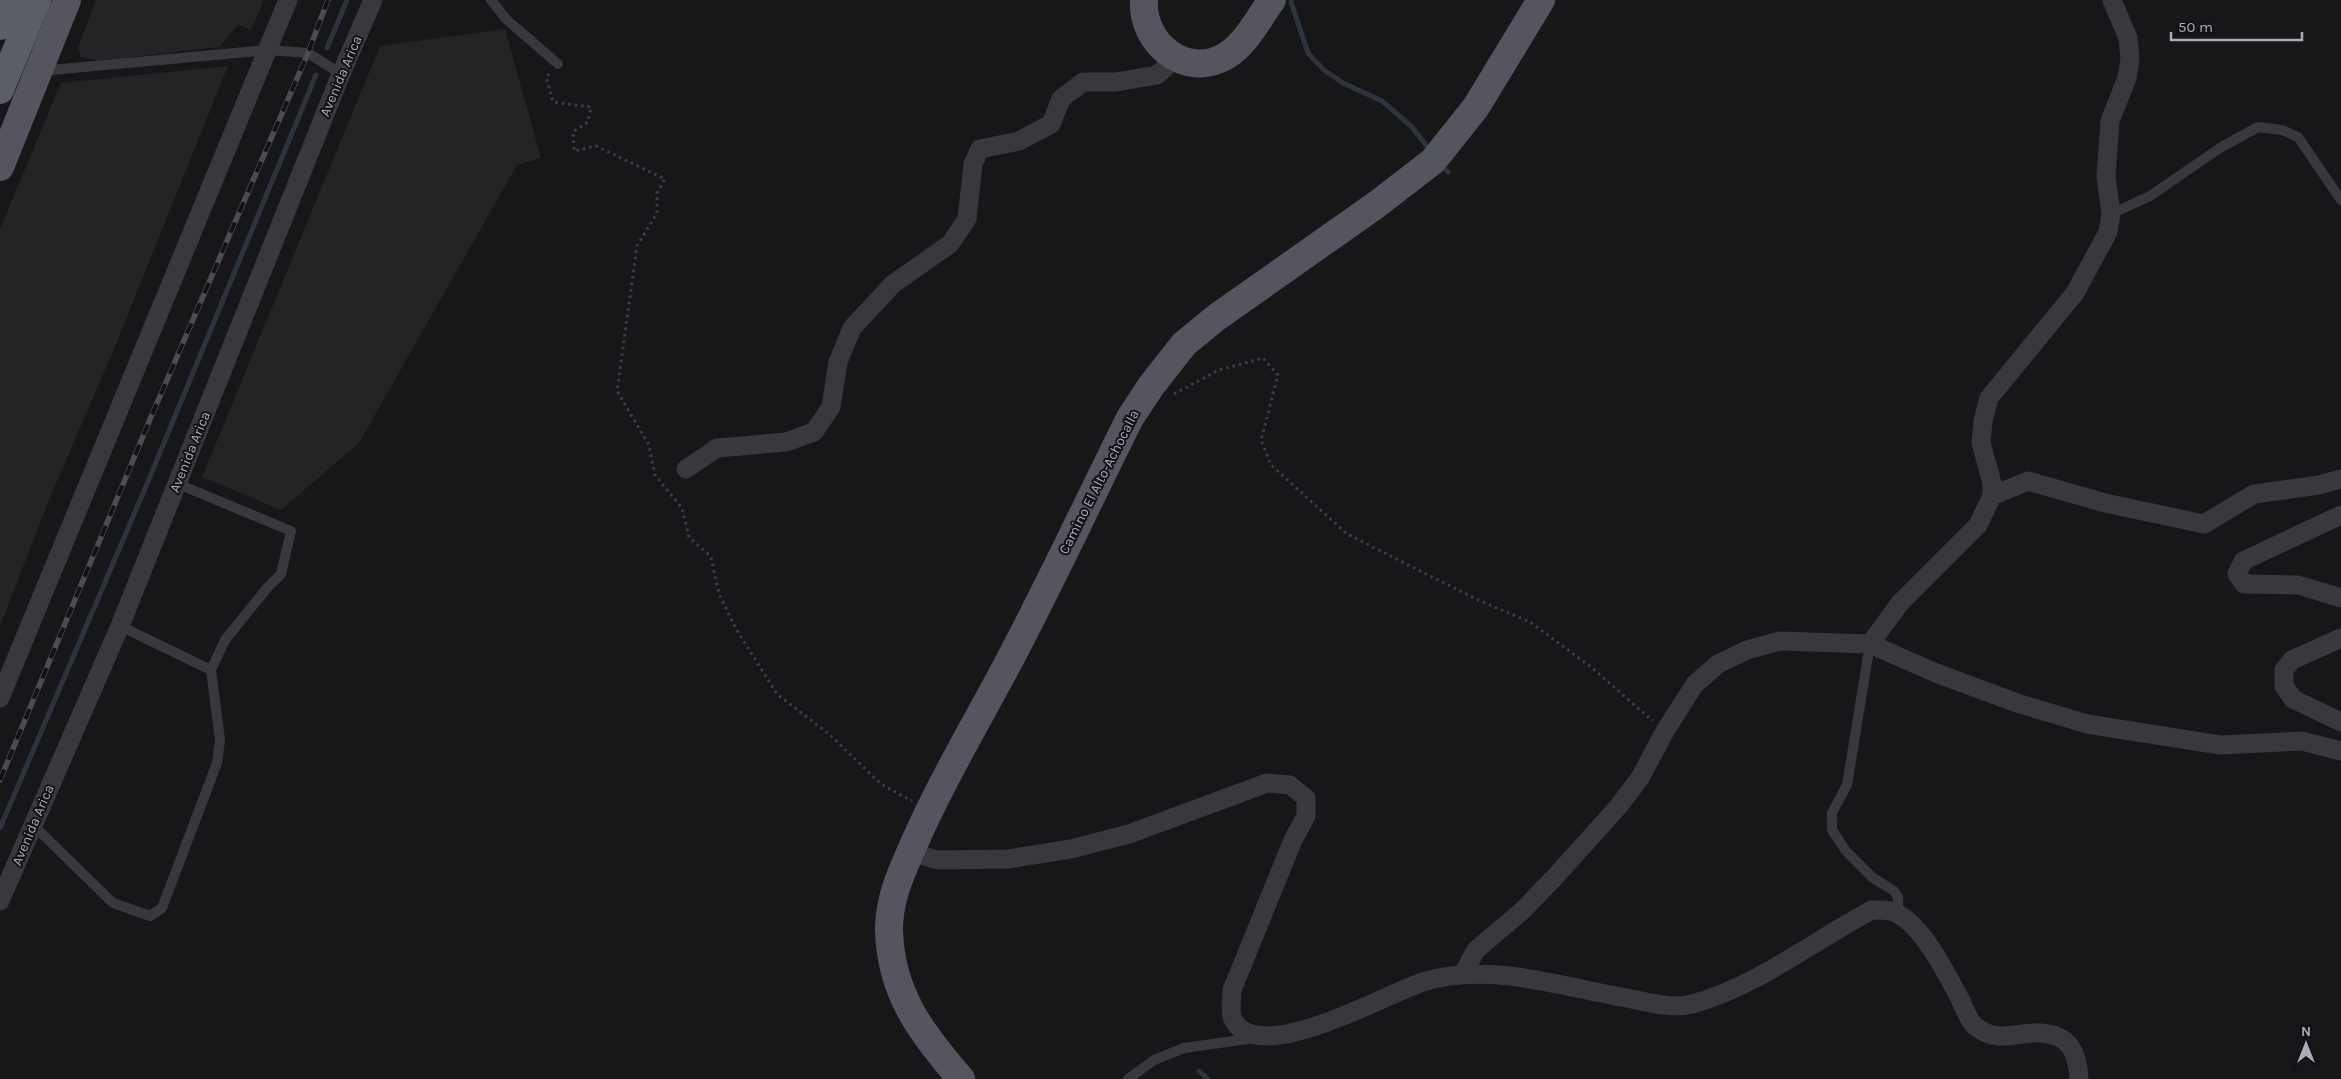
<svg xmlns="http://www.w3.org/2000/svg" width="2341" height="1079" viewBox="0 0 2341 1079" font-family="Karla,sans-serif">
<rect width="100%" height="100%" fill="#171719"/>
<!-- built -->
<path fill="#242326" d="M96,0H264L251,30L238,25L219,47L98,61L81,57L78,47Z
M505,29L541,158L517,165L359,443L281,510L202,477L380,46Z
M228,66L114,349L51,495L0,626V229L61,83Z"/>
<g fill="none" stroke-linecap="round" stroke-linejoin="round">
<!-- stream -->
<path stroke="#2d343e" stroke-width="5" d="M1291,2L1308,53L1324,70L1343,83L1382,101L1412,127L1426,145
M327,48L347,0
M1446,170L1448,172
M0,828L147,484L316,75
M1199,1071L1208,1079"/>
<!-- path -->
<path stroke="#3e3f46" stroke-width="3" stroke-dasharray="2.5 4" stroke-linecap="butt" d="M549,74L546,77L553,102L591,107L588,122L573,132L574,151L596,146L665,179L657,193V213L637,246L617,391L649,445L655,475L682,508L689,537L711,557L719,594L736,629L777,694L829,734L881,784L912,801
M1174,394L1219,370L1263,358L1278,375L1261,440L1271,465L1347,534L1476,599L1530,622L1591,667L1653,721"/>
<!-- service -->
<path stroke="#38383f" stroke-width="10" d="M491,0L506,19L558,64
M40,71L268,50L308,53L341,74
M2111,214L2150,196L2220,148L2258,127L2282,130L2298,137L2341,200
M120,626L211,670
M1870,644L1847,785L1832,813V830L1846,851L1872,877L1894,891L1898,897V914
M32,824L113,903L150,916L162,908L217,763L220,740L211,670L225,640L267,588L281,574L291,531L178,484
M1128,1079L1154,1060L1184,1048L1255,1038"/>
<!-- minor -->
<path stroke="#38383f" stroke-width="19" d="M686,469L717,448L786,442L814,432L831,407L838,362L852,328L893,284L950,244L967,219L973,164L980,149L1019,141L1051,124L1061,99L1083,82H1116L1157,75L1176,58
M1992,496L2028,481L2105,503L2204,524L2254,494L2319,485L2341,479
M2341,515L2243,561L2237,574L2244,584L2298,585L2341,598
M2341,638L2292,660L2284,670V686L2293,699L2341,722
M1870,644L1900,603L1978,525L1992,496V483L1981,443L1983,421L1989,398L2075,293L2108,232L2111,214L2106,176L2110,121L2127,78L2130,59L2128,38L2112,0
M0,698L288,0
M911,852L937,860L1008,859L1071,849L1129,834L1267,783L1290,785L1306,798V816L1293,840L1232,990C1232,997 1230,1010 1232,1017C1254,1072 1390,991 1426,981C1493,962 1566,988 1632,999C1650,1003 1673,1009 1692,1004C1754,988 1815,940 1872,910C1881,910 1890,909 1898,914C1923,927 1947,974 1960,999C1964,1007 1968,1020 1975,1026C1998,1045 2017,1031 2041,1033C2070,1035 2078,1053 2079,1079
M0,901L120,626L341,74L373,0
M1463,974L1476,950L1522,911L1554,878L1618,807L1640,778L1665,731L1695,684L1718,664L1747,650L1780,641L1870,644L1936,673L2017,703L2087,724L2220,745L2302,741L2341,751"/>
<!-- primary -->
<path stroke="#54555e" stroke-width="28" d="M1144,0C1141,42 1185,80 1226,56C1246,44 1258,19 1272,0
M0,167L67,0
M961,1079C922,1034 890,993 889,929C889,899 901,873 913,846C940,784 975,725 1007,665C1050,584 1089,500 1130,418L1151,386L1184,344L1217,317L1376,205L1433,161L1476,107L1541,0"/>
<!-- trunk -->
<path stroke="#5c5e67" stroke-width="28" d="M0,26L11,0
M0,90L37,0"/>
<defs>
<path id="rail" d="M0,780L151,417L308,53L328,0"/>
</defs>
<!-- rail casing -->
<use href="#rail" stroke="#4b4c54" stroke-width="5.5"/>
<!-- rail -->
<use href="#rail" stroke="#121214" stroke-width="4" stroke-dasharray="11" stroke-linecap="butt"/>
</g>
<g text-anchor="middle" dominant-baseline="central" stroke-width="4" stroke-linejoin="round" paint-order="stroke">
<!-- street labels -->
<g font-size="14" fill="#a9acba" stroke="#121214">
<text transform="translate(341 76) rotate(-67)">Avenida Arica</text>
<text transform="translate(190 452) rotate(-68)">Avenida Arica</text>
<text transform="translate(1099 482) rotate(-63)">Camino El Alto-Achocalla</text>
<text transform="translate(33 825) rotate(-67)">Avenida Arica</text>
</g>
</g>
<!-- north arrow -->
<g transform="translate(2306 1044)" stroke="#121214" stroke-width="4" paint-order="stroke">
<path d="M0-4L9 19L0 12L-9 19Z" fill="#a9acba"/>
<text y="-8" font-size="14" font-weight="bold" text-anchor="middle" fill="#a9acba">N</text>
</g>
<!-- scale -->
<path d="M2171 32v8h131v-8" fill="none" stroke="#a9acba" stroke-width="2.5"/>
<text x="2178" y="32" font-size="15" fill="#a9acba" stroke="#121214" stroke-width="4" paint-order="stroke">50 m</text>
</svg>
